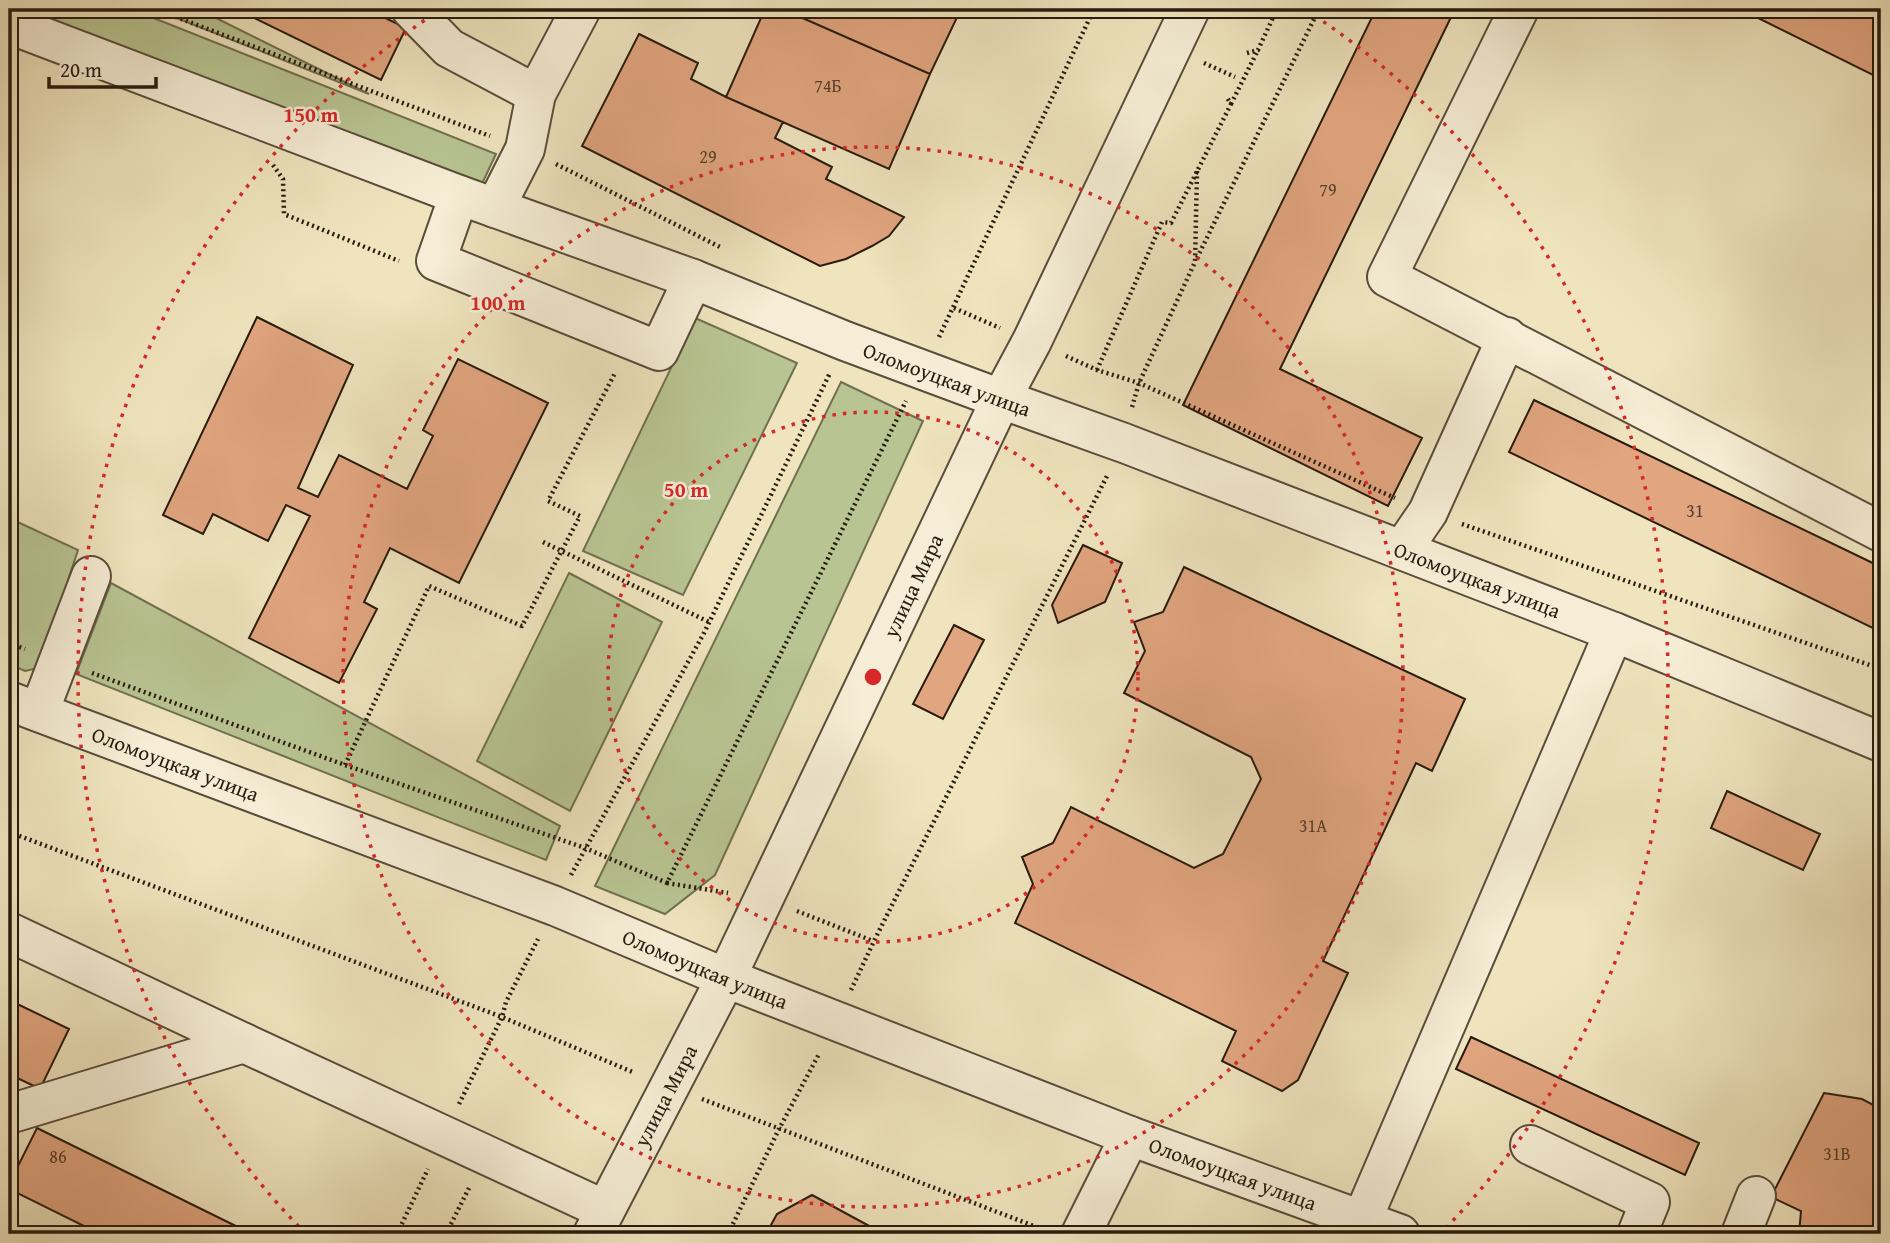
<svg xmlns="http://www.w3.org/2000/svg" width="1890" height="1243" viewBox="0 0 1890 1243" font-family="'Gentium Book Plus',serif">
<rect width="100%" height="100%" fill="#efe4be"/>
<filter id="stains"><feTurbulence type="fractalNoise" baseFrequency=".00286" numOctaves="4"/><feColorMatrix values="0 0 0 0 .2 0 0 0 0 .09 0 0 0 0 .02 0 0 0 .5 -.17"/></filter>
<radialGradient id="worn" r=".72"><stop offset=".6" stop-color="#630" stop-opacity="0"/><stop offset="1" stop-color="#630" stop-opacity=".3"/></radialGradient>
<!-- green -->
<path fill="#b8c492" stroke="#707050" stroke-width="2" d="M10,9H131L496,154L479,190Z
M154,9H198L369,94Z
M695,318L797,363L683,595L583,551Z
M841,382L923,421L715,875L665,914L595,886Z
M9,518L78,550L39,668L25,671L9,664Z
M569,573L662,622L570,811L477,761Z
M111,583L560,826L546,860L76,674Z"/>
<!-- building -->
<path fill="#e1a57f" stroke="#281b0f" stroke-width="2" d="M236,9H367L406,28L381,80Z
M765,9H782L930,74L889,169L726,97Z
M782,9H961L930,74Z
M1376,9H1455L1280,369L1422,438L1388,506L1183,405Z
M1740,9H1868L1881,15V79Z
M639,34L698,63L691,79L726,97L783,122L775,138L832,167L826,179L904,217L889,236L872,246L846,259L820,266L582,146Z
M257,317L353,365L298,488L318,497L339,455L407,489L433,436L423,430L458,359L548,403L459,583L390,548L364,602L377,609L339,683L249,638L310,516L286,505L268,541L213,514L203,534L163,515Z
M1534,400L1881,567V632L1509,452Z
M1083,545L1122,563L1105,602L1058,623L1052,605Z
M1184,567L1465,699L1432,771L1416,763L1323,961L1348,973L1298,1080L1282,1091L1222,1061L1236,1031L1015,923L1033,884L1022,857L1053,843L1071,807L1194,868L1223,854L1261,779L1251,757L1124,693L1145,651L1134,622L1163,612Z
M954,625L984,640L943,719L913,704Z
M1727,791L1820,834L1803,870L1711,828Z
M9,1000L69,1029L40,1089L9,1074Z
M1471,1037L1699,1143L1685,1175L1456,1069Z
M1824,1093L1862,1099L1881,1109V1221L1874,1234H1799L1801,1211L1771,1197Z
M37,1128L252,1234H100L9,1189V1184Z
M812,1195L884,1234H766L777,1214Z"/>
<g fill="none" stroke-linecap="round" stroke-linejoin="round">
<defs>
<g id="minor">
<path d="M411,9L449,48L536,94"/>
<path d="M1519,9L1387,277L1881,532"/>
<path id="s1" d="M9,24L459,195L693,279L845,341L1001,399L1124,443L1614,632L1881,742"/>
<path d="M459,195L436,261L659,351L693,279"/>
<path d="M495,208L525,149L536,94L581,9"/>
<path d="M1402,550L1428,512L1507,337"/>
<path id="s2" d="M9,701L555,906L726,978L1130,1136L1400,1234"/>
<path d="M39,712L91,576"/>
<path d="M9,932L244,1043L605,1210"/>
<path d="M9,1114L244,1043"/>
<path d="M1530,1145L1650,1202L1637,1234"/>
<path id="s3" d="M593,1234L726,978L1001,399L1032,341L1190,9"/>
<path d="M1081,1234L1130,1136"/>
<path d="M1353,1234L1362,1220L1614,632"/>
<path d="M1741,1234L1756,1196"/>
</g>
</defs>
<!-- minor casing -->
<use href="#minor" stroke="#5a4d3b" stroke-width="42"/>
<!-- path -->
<path stroke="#281b0f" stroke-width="4.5" stroke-dasharray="2 3.5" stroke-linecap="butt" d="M155,9L490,136
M1247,53L1258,50L1277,9
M1204,63L1235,77
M1231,104L1258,50
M556,164L720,247
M273,165L283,179L284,214L399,261
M1197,258L1319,9
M954,308L1000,328
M939,337L1094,9
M1066,356L1097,370L1139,383L1395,498
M1097,370L1162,222L1171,223L1231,104L1226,96
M1132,407L1139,383L1195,262L1197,171
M1462,524L1881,669
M543,542L709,622
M9,643L25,649
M92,673L345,765L585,848L667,883L906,401
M345,765L429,586L522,626L580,516L548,501L615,373
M9,832L502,1017L635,1073
M571,875L704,633L830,373
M667,883L728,893
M797,911L873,941
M851,990L874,941L1108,474
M702,1099L1047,1231
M459,1104L502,1017L506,1002L538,939
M399,1231L407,1234
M397,1234L428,1169
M446,1234L469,1188
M728,1234L779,1129L819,1054"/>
<!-- minor -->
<use href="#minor" stroke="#f5edd5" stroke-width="38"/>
</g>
<!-- distance rings -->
<g fill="none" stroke="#d62828" stroke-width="3.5" stroke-dasharray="3.5 7">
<circle cx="873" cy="677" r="265"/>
<circle cx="873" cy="677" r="530"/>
<path d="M306 1234A795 795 0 0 1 440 10M1306 10A795 795 0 0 1 1440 1234"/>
</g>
<g text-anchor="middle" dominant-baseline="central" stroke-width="5" stroke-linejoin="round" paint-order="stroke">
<!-- number labels -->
<g font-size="18" fill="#563e2b">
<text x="828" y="85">74Б</text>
<text x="708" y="156">29</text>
<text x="1328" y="189">79</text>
<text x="1695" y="510">31</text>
<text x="1313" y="825">31А</text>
<text x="1837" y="1153">31В</text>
<text x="58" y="1156">86</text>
</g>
<!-- street labels -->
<g font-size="21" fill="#281b0f" stroke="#f5edd5">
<text stroke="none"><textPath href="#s1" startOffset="1003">Оломоуцкая улица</textPath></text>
<text stroke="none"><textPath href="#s1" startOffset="1570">Оломоуцкая улица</textPath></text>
<text stroke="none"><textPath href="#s3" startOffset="723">улица Мира</textPath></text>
<text stroke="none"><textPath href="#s2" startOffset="178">Оломоуцкая улица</textPath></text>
<text stroke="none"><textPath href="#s2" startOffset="746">Оломоуцкая улица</textPath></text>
<text stroke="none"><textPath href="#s3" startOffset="156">улица Мира</textPath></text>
<text stroke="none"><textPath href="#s2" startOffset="1312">Оломоуцкая улица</textPath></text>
</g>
</g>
<circle cx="873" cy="677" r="10" fill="#d62828" stroke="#f5edd5" stroke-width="3.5"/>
<g font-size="21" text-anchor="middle" font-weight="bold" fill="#d62828" stroke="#f5edd5" stroke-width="5" stroke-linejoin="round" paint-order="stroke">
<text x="311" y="122">150 m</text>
<text x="498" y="310">100 m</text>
<text x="686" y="497">50 m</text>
</g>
<!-- margin -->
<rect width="1890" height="1243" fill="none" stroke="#efe4be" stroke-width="35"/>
<rect x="10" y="10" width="1869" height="1222" fill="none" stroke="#281b0f" stroke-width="3.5"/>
<rect x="18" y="18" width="1855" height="1208" fill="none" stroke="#281b0f" stroke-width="2"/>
<!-- scale -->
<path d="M49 77v10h107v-10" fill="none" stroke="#281b0f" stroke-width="3.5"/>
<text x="60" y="77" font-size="21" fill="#281b0f" stroke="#f5edd5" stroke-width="5" paint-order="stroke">20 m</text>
<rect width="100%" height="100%" filter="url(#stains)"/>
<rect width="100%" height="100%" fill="url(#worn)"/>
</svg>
